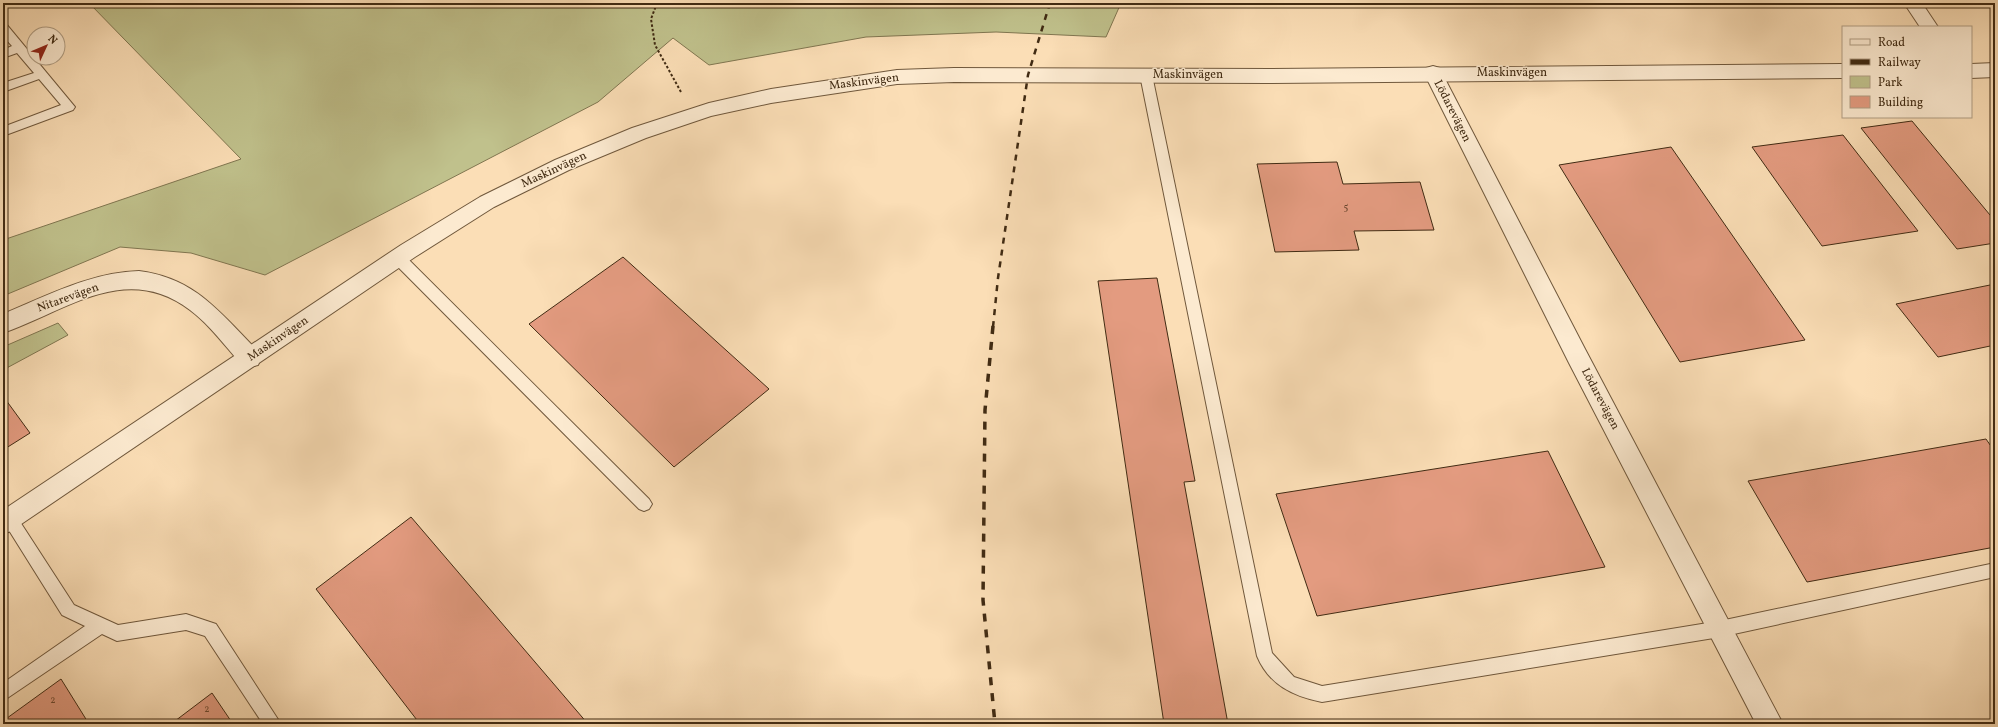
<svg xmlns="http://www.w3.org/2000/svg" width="1998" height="727" viewBox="0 0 1998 727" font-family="Vollkorn,serif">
<rect width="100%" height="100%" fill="#fbdeb6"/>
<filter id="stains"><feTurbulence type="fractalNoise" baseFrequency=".005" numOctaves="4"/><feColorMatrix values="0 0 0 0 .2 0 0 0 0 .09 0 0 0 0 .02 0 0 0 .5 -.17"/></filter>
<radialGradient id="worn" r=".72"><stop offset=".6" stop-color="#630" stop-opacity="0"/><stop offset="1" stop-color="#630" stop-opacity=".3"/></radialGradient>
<!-- green -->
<path fill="#c0c18c" stroke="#807650" d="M89,3H1121L1106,37L996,32L866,37L709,65L673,38L598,102L265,275L191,253L120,247L3,296V240L241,159Z
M58,323L68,335L3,370V347Z"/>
<!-- building -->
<path fill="#e39b80" stroke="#412b13" d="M1912,121L1995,221V243L1957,249L1861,128Z
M1843,135L1918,231L1822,246L1752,147Z
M1671,147L1805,340L1680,362L1559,165Z
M1337,162L1343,184L1420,182L1434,230L1354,231L1359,250L1275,252L1257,164Z
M623,257L769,389L674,467L529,324Z
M1157,278L1195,481L1184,482L1228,724H1164L1098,281Z
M1995,284V345L1938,357L1896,304Z
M3,396L30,433L3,450Z
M1986,439L1995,452V547L1807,582L1748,481Z
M1548,451L1605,567L1317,616L1276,494Z
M411,517L588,724H420L316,589Z
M61,679L89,724H3V721Z
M212,693L233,724H171Z"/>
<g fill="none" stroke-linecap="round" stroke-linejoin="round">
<defs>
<path id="service" d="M3,24L7,25L75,107L73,110L3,136V127L61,105L39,79L3,92V83L34,73L17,53L3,58V50L12,46L3,36Z
M1146,71L1150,72L1152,75L1272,653L1294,677L1322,686L1720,621L1995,563V577L1720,637L1322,702C1293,696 1269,685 1257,656L1140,75L1142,72Z
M398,253L403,254L649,499L652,504L649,509L644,511L639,509L393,262L391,258L393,254Z
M10,512L15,514L74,605L118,625L186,614L216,624L281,724H263L205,636L186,630L117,641L102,634L3,701V683L85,626L62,615L5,524L3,518L5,514Z"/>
<path id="minor" d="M1904,3H1922L1938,27H1920Z
M1433,66L1440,68L1442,73L1585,349L1783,724H1756L1569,363L1424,73L1426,68Z
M139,271C196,278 221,314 258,351L261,358L258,365L250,367L242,365C225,346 210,325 190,310C126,261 66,311 3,333V314C46,296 92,272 139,271Z"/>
<path id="tertiary" d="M1995,63V77L1971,78V64Z
M1843,64V78L1272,83L954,82L897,84L771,103L711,116L646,138L569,170L494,207L415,257L11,531L3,534V510L401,245L480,197L555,160L632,128L709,103L771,89L897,70L954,68L1272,69Z"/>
</defs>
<!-- service casing -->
<use href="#service" stroke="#70583c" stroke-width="2"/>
<!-- minor casing -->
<use href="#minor" stroke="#70583c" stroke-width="2"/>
<!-- tertiary casing -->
<use href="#tertiary" stroke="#70583c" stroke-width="2"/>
<!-- path -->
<path stroke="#412b13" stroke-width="2" stroke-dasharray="2.5 2" stroke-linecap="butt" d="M657,3L651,19L655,45L681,92"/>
<!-- service -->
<use href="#service" fill="#fcead0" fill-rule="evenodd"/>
<!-- minor -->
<use href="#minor" fill="#fcead0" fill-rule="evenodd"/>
<!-- tertiary -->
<use href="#tertiary" fill="#fcead0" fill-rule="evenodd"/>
<!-- rail-far1 -->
<path stroke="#412b13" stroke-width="2.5" stroke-dasharray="6 6" stroke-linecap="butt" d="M993,327L998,278L1028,75L1050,3"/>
<!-- rail -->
<path stroke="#412b13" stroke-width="3.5" stroke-dasharray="8 8" stroke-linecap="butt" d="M993,326L985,410L983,600L995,724"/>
</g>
<g text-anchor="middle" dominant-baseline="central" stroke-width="3" stroke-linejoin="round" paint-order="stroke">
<!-- number labels -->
<g font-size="10" fill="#6a472e">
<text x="1346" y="207">5</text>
<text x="53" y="700">2</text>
<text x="207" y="709">2</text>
</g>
<!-- street labels -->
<g font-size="12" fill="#412b13" stroke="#fcead0">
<text x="1512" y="73">Maskinvägen</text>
<text x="1188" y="75">Maskinvägen</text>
<text transform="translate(864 82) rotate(-7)">Maskinvägen</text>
<text transform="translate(1452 111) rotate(63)">Lödarevägen</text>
<text transform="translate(554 170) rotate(-25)">Maskinvägen</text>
<text transform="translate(68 298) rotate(-20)">Nitarevägen</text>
<text transform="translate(278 339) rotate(-34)">Maskinvägen</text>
<text transform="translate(1600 399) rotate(62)">Lödarevägen</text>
</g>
</g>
<!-- margin -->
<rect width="1998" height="727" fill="none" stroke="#fbdeb6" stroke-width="16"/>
<rect x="4" y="4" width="1990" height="719" fill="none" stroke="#412b13" stroke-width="2"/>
<rect x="8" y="8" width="1982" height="711" fill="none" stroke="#412b13"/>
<!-- legend -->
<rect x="1842" y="26" width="130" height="92" fill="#fcead0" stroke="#b19e84"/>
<rect x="1850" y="39" width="20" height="6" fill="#fcead0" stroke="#b19e84"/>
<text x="1878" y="46" font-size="12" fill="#412b13">Road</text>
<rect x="1850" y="59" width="20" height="6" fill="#412b13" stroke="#b19e84"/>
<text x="1878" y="66" font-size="12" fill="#412b13">Railway</text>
<rect x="1850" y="76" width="20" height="12" fill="#c0c18c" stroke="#b19e84"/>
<text x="1878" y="86" font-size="12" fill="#412b13">Park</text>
<rect x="1850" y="96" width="20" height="12" fill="#e39b80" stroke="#b19e84"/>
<text x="1878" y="106" font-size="12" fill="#412b13">Building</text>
<!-- north arrow -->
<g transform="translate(46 46) rotate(46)"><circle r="19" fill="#fcead0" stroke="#b19e84"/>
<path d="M0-3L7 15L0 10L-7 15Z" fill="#8f2418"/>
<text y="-6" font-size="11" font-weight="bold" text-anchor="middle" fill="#412b13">N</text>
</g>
<rect width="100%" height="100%" filter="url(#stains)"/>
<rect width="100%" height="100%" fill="url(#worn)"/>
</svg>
